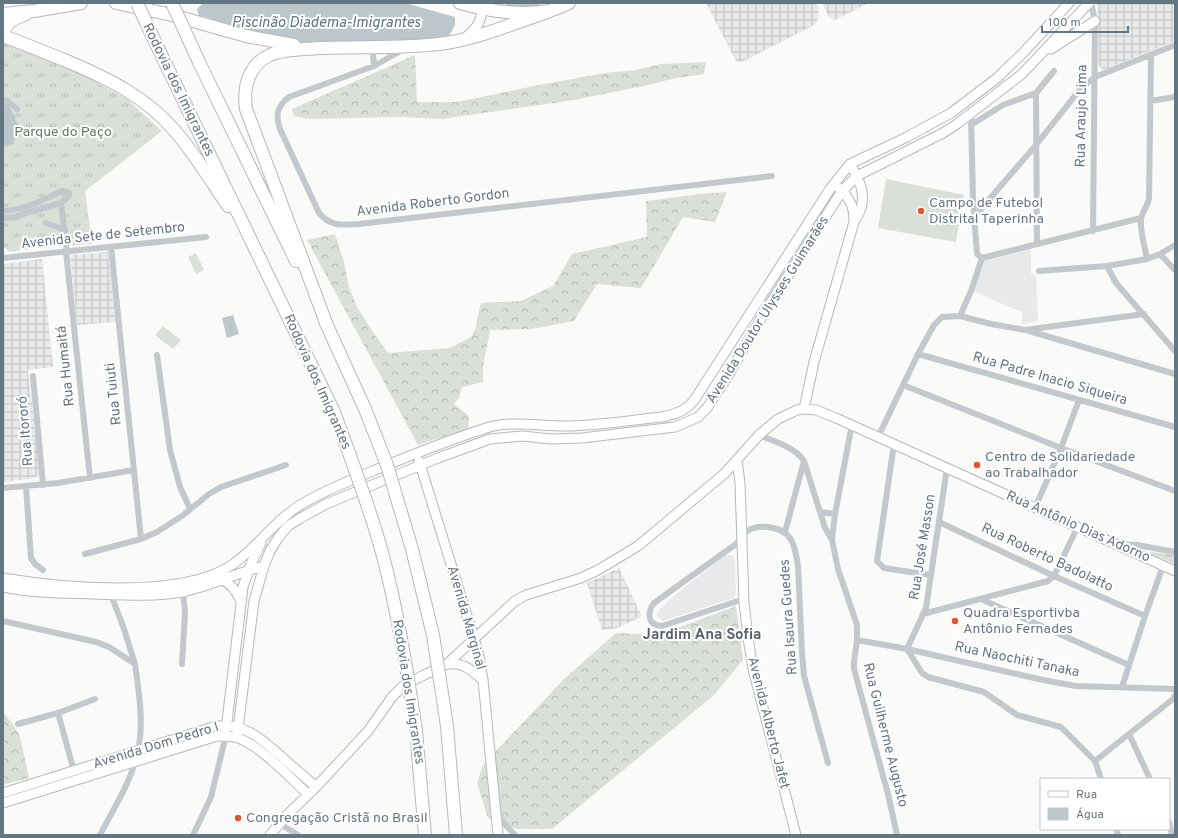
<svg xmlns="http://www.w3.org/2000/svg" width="1178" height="838" viewBox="0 0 1178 838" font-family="Overpass,sans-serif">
<defs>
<pattern id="industrial-grid" width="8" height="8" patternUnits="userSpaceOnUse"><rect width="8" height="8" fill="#e8e9e9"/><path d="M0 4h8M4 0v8" fill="none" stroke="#c0c1c2"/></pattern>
<pattern id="grass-tufts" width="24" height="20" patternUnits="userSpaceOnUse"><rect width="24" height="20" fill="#dadfd7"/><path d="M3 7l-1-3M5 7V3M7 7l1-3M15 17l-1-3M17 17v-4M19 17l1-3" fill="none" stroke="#b4b9b4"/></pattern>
<pattern id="forest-crowns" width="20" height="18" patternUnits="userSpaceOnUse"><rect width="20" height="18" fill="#dadfd7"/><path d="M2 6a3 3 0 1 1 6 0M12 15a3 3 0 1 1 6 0" fill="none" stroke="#b4b9b4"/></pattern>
</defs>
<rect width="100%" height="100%" fill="#fafaf8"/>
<!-- built -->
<path fill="#e8e9e9" d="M1031,249V274L1036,275L1038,321L1022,324V311L1014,309L973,291L984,261Z
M731,555L734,557L735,563L736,593L734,598L663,621L658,618L657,613L659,610L670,599L724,556Z"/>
<!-- industrial -->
<path fill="url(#industrial-grid)" d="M706,3H816L819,9L818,19L816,24L742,62L736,61Z
M822,3H869L835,20L829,17Z
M1098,3H1175V41L1104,70L1098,65L1097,5Z
M108,252L116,322L77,325L70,255Z
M42,259L53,367L28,370L40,473L35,478L3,482V264Z
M619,568L642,616L618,628L602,630L587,583Z"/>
<!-- grass -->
<path fill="url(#grass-tufts)" d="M3,40L19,43L89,78L128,100L162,131L85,191L92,244L44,246L10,252L3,247Z
M1151,552L1175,555V564L1150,554Z"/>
<!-- forest -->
<path fill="url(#forest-crowns)" d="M415,55L417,102H457L534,86L605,73L635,70L662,64L706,62L704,74L676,78L648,85L574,100L442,119L401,117L308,119L294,116L292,109Z
M727,192L715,222L683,217L641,288L597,284L574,321L531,329L490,330L483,367V382L462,387L459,398L454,404L469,416L468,429L418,445L307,240L335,234L344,262L349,287L357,307L377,338L388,353L450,348L471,337L475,330L481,303L521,301L553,286L572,254L647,237L646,201L700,194Z
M736,606L743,660L714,695L552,829H517L488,818L477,783L483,765L564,679L616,633L659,635Z
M3,712L12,723L20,736L29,778L3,785Z"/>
<!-- pitch -->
<path fill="#dadfd7" d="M886,179L964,195L956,242L878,228Z
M196,253L204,270L196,274L188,257Z
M163,326L181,340L173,349L155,335Z"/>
<!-- water -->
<path fill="#bbc7cb" d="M205,3H405L455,17V25L449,36C387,43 316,50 255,35C239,31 222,23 206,17L199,16L197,9L202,4Z
M8,104L20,128V134L15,135L14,143L11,145L3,144V105Z
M233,315L239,334L227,338L222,318Z"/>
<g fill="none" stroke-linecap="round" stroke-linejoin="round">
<!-- river -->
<path stroke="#bbc7cb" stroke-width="10" d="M511,3L524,4L535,3"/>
<defs>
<path id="secondary" d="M465,38C476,29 485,19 480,3
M1051,49L1095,21
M839,188C850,198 854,207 854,220
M804,409L814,362L854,222C856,218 860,213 861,208C866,191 858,178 850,164
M737,460L740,483L744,602L748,638L753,669L796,835
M419,461L478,651L483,680L498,835
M3,578C62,588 181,599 232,565C259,546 277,517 307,501C326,490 347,482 368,473C406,457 444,442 483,429C512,419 541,427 571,426C601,425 632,420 662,417C676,414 686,411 695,399L830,189L850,164L907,137L951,113L997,78L1023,53L1069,3
M222,580C233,585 236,591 241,602
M3,587C33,593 64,593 94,594C124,595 153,597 182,592C211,586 236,573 264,566
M447,664C464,662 471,670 483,680
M226,730L243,587L251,564L261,543
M237,737L254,601L264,566L270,551L278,538L288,526L299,519L326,504L438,458L490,439L522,436L551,439L582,438L675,427L698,417L707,408L729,374L763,315L842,191L857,176L943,133L957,124L1022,74L1089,3
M3,793L216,726C246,723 263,740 283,758C294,768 305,777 316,787
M3,803L217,736C224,736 231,735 238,738C261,746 290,778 308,794
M270,835L287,815L316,787L368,731L392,697L403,686L424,675L447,664L515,601L526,595L581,578L598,570L638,546L724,474L759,435L778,419L797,410L804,409L816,410L836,418L1175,571"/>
<path id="highway" d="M116,3L172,15L246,36L294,45
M460,3C488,11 519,16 549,11C556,9 563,6 569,3
M3,14L34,11L81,3
M3,36C25,44 47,53 69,62C109,79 146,97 175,131C195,154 211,181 228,206
M4,37C2,24 15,18 26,14
M159,50L334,412
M199,62L296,261
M325,321L365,409
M328,328L246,109C243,88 248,65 270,55C280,50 294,50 305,49C352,45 399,50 446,43C480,38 517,22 550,11
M447,726L456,835
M416,730L425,835"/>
</defs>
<!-- secondary casing -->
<use href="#secondary" stroke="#b3babf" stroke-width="11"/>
<!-- highway casing -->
<use href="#highway" stroke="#b4b9bd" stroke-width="14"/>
<!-- street -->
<path stroke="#c3c8cc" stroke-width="6" d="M1091,3L1095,21L1093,231
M369,47L373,54L374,66
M404,49L374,66L289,97C277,106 275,116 280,129L319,213C331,227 342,225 359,224L772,176
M1036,93L1037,244
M3,100H6L17,109
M1150,101L1175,97
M971,113L973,200L977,254L982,258
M971,125L1003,105L1036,93L1054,71
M3,211C25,210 43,200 62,191L69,193V196L61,203L67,252
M974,217L1036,145L1081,88L1095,77L1175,45
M3,218L16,217L26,213L61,203
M46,223L65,230
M111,247L141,539
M66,252L90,478
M1160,254L1175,270
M3,258L206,237
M982,258L1141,218
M1147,259C1145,247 1140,233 1141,220C1141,214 1147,207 1149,199L1151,55
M1107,266L1116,283L1175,351
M1039,271L1107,266L1147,259L1160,254L1175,245
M960,316L971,291L982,258
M1029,331L1175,374
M918,354L1175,427
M157,355L170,450L180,487L190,509
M33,376L43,485
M903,385L1061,448L1175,491
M852,424L835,514L832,540L838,569L857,625V640L854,662V669L888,794L897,835
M759,435C773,441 795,447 804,461L825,528L832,540
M878,437L918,354L934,325L942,317L960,316L991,324L1025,330L1144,314
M894,444L877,561L884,568L930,575
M947,468L926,608L907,649L922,673L928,677L984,692L1017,715L1061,727L1095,761L1101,779
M26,486L31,558L35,564L43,570
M3,488L58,483L134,470
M1035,508L1061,448L1079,400
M820,512L835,514
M939,522L1054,576L1145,616
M785,532L804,461
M1119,544L1137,545L1175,552
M85,554L141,539L157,532L182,516L209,494L221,487L286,465
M111,595L123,626L135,664
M744,599L662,626C647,625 647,613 654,603L736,544C740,540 743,535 746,532C752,527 761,526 767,527C792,529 795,545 798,566L802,653L804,676L828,763
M981,599L1129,665
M923,614L1048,581L1054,576L1078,526
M3,621L96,642L109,647L135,664C139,693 144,722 138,751C132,780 114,808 100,835
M857,640L907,649L1043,680L1076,686L1175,689
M182,664L185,613L183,591
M1122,687L1145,616L1163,566
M58,713L74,771
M18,724L58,713L95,699
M1129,734L1150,779
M1095,761L1173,699L1175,695
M497,816L515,835
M1169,822L1172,835
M280,824L298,835
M1116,829L1118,835
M193,835L211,797L226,735"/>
<!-- secondary -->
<use href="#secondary" stroke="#fff" stroke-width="9"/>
<!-- highway -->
<use href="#highway" stroke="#fff" stroke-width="12"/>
<defs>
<path id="highway-bridge" d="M137,3L159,50
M172,3L199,62
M365,409L387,465L412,549L433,635L447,726
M334,412C351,459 370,507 383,556C398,613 407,672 416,730"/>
</defs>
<!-- highway-bridge casing -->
<use href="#highway-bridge" stroke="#b4b9bd" stroke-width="14" stroke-linecap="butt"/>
<!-- highway-bridge -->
<use href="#highway-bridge" stroke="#fff" stroke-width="12"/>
</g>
<!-- markers -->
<g fill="#e4572e" stroke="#fff" stroke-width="1.5">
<circle cx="921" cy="211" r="4"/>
<circle cx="977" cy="465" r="4"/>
<circle cx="955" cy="621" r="4"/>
<circle cx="238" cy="818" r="4"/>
</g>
<g text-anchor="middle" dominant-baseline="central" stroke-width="4" stroke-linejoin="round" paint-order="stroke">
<!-- street labels -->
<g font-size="14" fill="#657683" stroke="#fff">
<text transform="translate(178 90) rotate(64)">Rodovia dos Imigrantes</text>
<text transform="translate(1082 116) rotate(-89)">Rua Araujo Lima</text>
<text transform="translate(433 203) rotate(-7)">Avenida Roberto Gordon</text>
<text transform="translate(103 236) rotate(-6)">Avenida Sete de Setembro</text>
<text transform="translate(768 310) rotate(-58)">Avenida Doutor Ulysses Guimarães</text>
<text transform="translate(66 366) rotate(-96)">Rua Humaitá</text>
<text transform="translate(1050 379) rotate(16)">Rua Padre Inacio Siqueira</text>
<text transform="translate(317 382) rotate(66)">Rodovia dos Imigrantes</text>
<text transform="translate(114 394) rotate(-96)">Rua Tuiuti</text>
<text transform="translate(26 431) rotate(-95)">Rua Itororó</text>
<text transform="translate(1078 527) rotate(24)">Rua Antônio Dias Adorno</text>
<text transform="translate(923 547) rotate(-81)">Rua José Masson</text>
<text transform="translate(1047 558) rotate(25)">Rua Roberto Badolatto</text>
<text transform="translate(789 617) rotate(-94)">Rua Isaura Guedes</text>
<text transform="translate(466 618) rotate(74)">Avenida Marginal</text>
<text transform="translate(1017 660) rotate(12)">Rua Naochiti Tanaka</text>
<text transform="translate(408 692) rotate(81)">Rodovia dos Imigrantes</text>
<text transform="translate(768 723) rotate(76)">Avenida Alberto Jafet</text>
<text transform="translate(885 735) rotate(76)">Rua Guilherme Augusto</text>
<text transform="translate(156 746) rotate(-17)">Avenida Dom Pedro I</text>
</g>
<!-- park labels -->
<g font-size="14" fill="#687a64" stroke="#fff">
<text x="63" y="132">Parque do Paço</text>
</g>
<!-- poi labels -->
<g font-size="14" fill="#657683" stroke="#fff" text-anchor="start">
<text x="929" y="203">Campo de Futebol<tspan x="929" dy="16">Distrital Taperinha</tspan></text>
<text x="985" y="457">Centro de Solidariedade<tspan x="985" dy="16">ao Trabalhador</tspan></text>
<text x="963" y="613">Quadra Esportivba<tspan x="963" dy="16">Antônio Fernades</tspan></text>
<text x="246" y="818">Congregação Cristã no Brasil</text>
</g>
<!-- water labels -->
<g font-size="15" font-style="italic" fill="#60757c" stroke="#fff">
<text x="326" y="23">Piscinão Diadema-Imigrantes</text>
</g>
<!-- neighbourhood labels -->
<g font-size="15" font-weight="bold" fill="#57646e" stroke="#fff">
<text x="702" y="635">Jardim Ana Sofia</text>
</g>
</g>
<!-- border -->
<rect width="1178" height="838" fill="none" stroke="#657683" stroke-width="8"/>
<!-- legend -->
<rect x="1040" y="778" width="130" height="52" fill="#ffffff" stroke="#c1c8cd"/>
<rect x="1048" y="791" width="20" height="6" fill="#ffffff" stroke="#c1c8cd"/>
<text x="1076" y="798" font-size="12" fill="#657683">Rua</text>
<rect x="1048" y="808" width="20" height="12" fill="#bbc7cb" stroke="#c1c8cd"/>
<text x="1076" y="818" font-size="12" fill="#657683">Água</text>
<!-- scale -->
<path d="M1042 26v6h86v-6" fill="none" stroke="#657683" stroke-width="2"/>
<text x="1048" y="26" font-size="12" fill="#657683" stroke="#ffffff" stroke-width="3" paint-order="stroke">100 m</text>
</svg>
